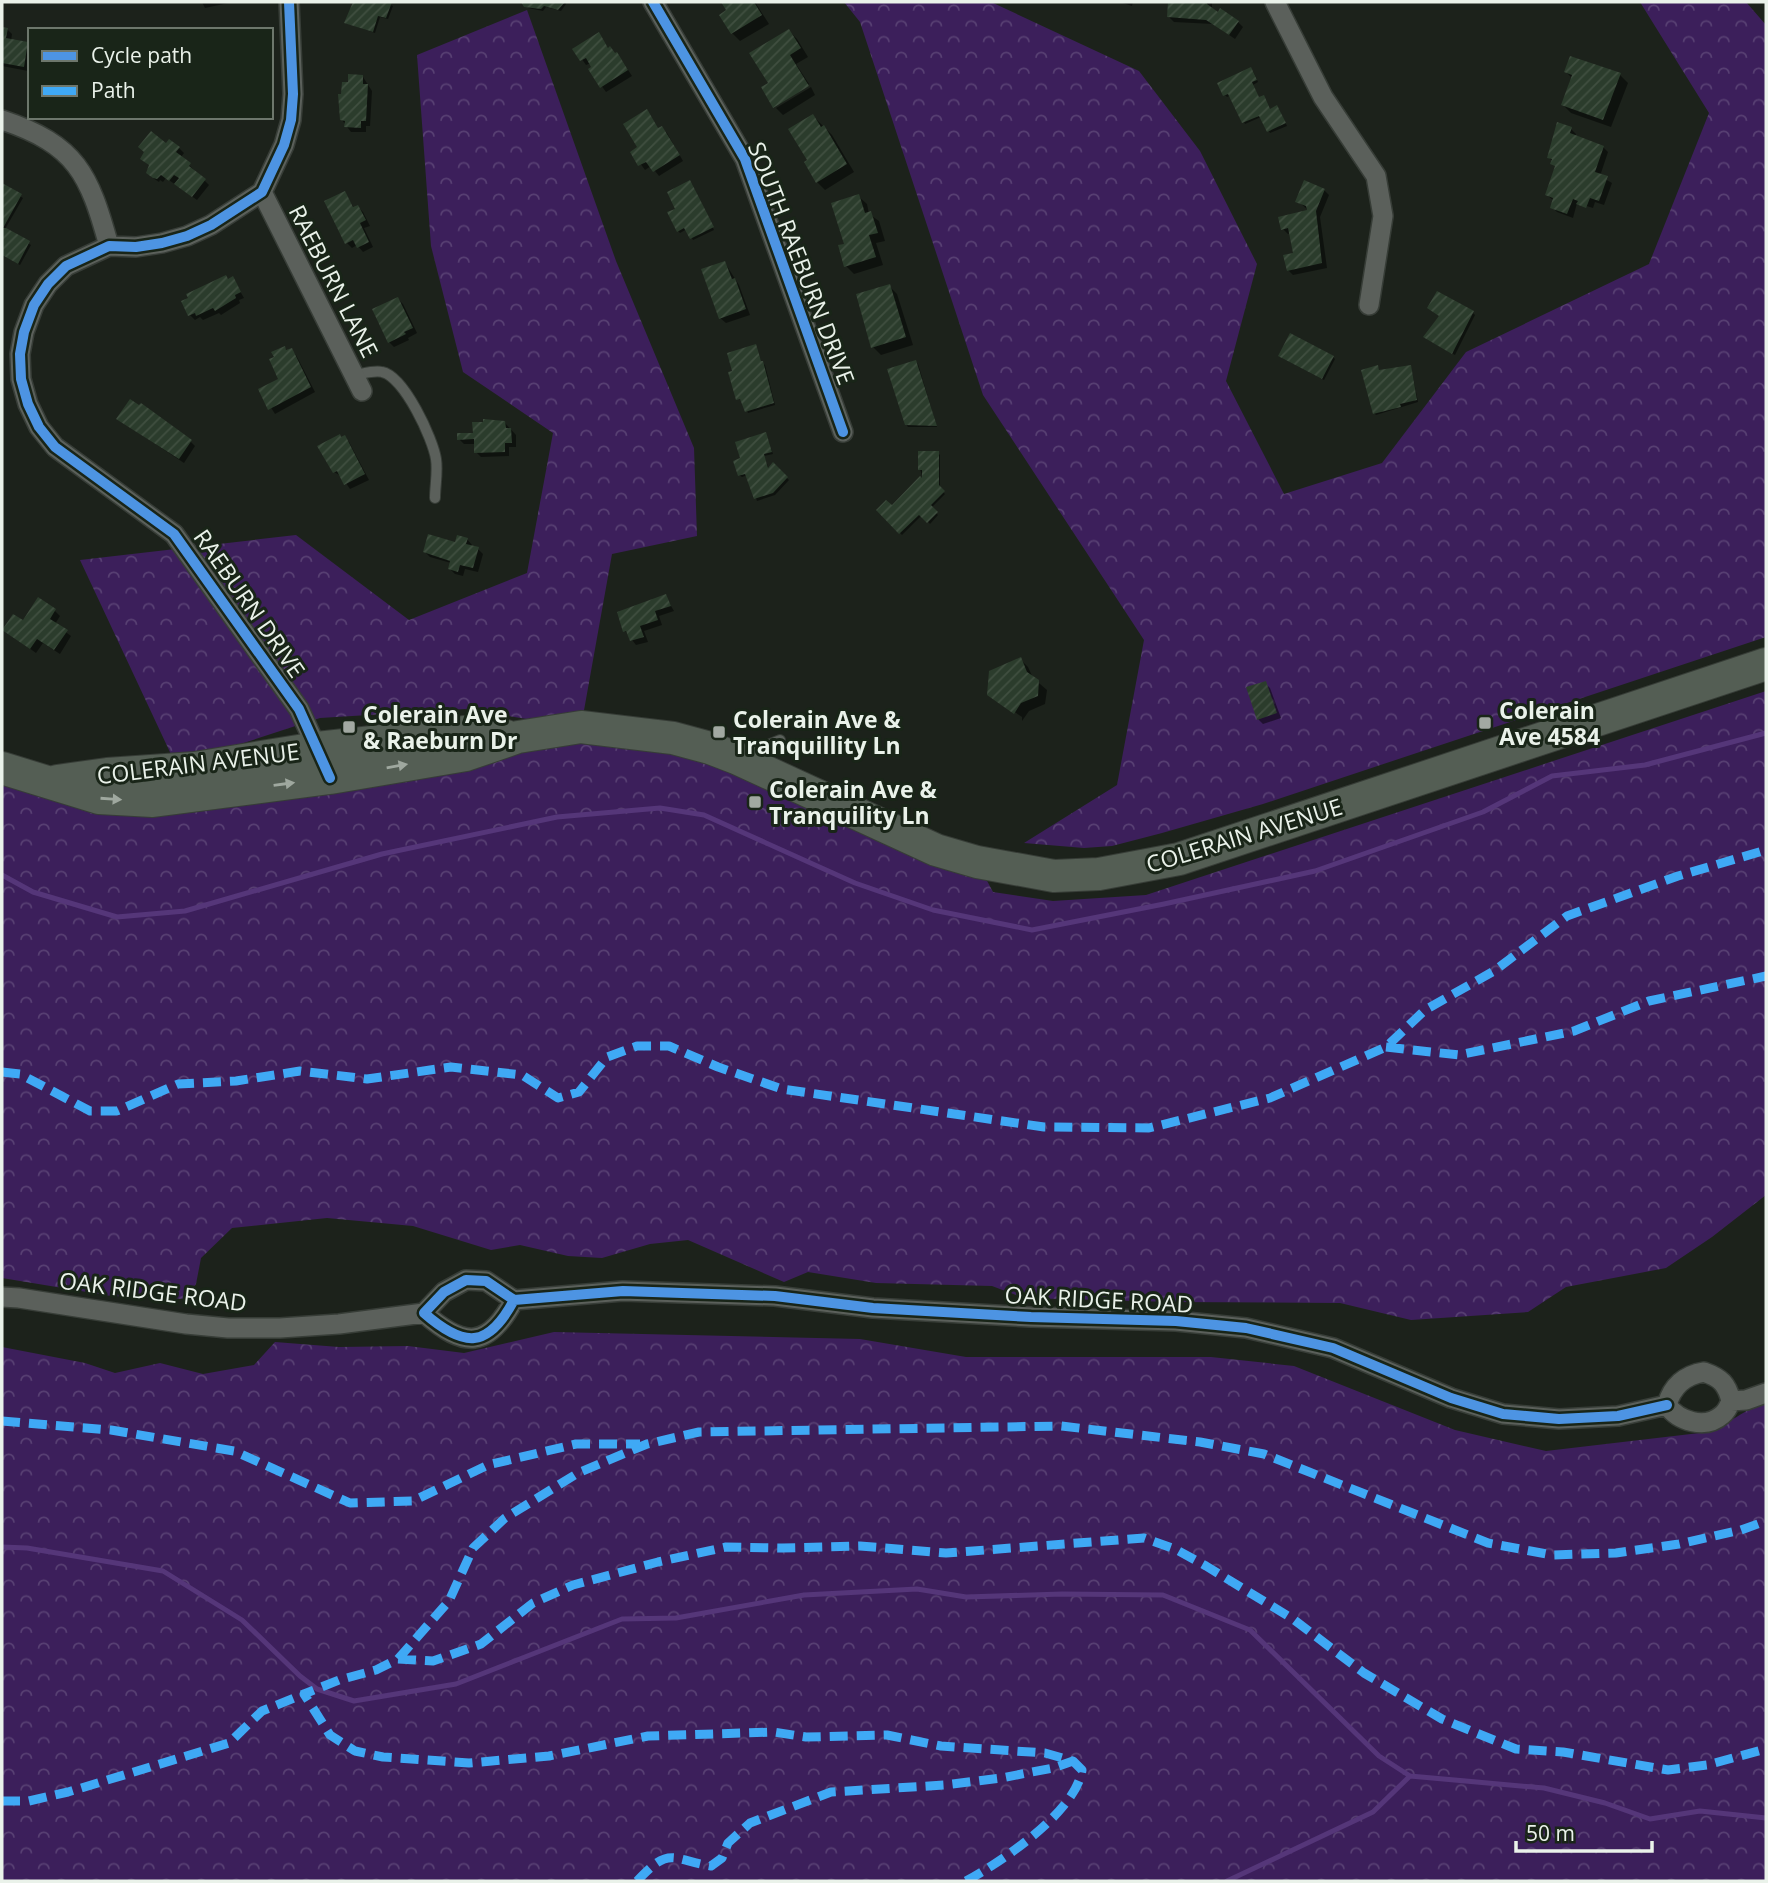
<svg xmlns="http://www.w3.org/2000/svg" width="1768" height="1883" viewBox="0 0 1768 1883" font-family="'Open Sans',sans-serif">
<defs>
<pattern id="forest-crowns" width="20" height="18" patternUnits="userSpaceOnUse" patternTransform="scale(1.75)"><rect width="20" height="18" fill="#3c1f5b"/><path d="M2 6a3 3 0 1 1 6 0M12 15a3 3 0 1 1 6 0" fill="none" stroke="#584073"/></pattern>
<pattern id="building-hatch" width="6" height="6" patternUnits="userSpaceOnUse" patternTransform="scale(1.75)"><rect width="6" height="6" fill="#2b3c2c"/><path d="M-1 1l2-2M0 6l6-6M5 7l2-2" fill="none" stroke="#404f40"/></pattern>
</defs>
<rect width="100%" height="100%" fill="#1c221b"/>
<!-- forest -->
<path fill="url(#forest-crowns)" d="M844,2H991L1139,71L1200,151L1257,264L1226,381L1284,494L1382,463L1466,352L1649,264L1709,113L1640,2H1746L1766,25V637L1263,804L1162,833L1112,846L1084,848L1024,843L1117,785L1144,640L983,395L860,22Z
M527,10L616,261L694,448L697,536L612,554L581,727L628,731L977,862L993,892L1053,901L1146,895L1766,691V1195L1712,1237L1666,1268L1566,1287L1528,1312L1411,1320L1340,1303L1173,1302L1024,1298L992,1286L876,1283L808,1272L784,1282L688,1240L650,1244L602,1258L568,1256L520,1245L491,1250L413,1226L327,1218L232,1228L201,1258L196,1284L185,1299L111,1296L2,1278V768L45,782L577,727L465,709L320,718L176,765L80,560L296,535L409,620L527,573L553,433L463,372L431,246L417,55Z
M554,1332L860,1339L966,1357H1211L1294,1366L1455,1430L1546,1451L1708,1432C1729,1425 1744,1408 1766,1404V1881H2V1347L85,1363L115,1373L160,1363L203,1374L254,1365L275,1342L339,1347L408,1346L464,1353Z"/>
<!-- shadow -->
<path fill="#0007" d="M202,2H233L205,8Z
M354,2H384L393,6L388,19L380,17L375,33L346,23Z
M524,2H566V4L561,11L546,7L543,11L528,8Z
M723,2H755L769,24L740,41L732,33L728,11Z
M1120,2H1133L1132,6Z
M1170,2H1212V10L1238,22L1243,27L1235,39L1213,24L1174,22L1169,17Z
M2,28L7,29L12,34L11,41L30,46L28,71L2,66Z
M789,31L797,39L808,57L796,64L809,84L774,105L770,84Z
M598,34L609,49L621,59L632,76L606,92L590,70L594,67L591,63L586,65L575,49Z
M1253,71L1258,82L1253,85L1260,99L1270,110L1279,109L1287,126L1270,133L1261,117L1245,124L1231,95L1227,97L1225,95Z
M1566,72L1620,75L1628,83L1611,127L1571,113L1563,105L1571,77Z
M363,77L372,91L370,126H366V132H351L342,120Z
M811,87L815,95L783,115L776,108Z
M646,112L659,130L662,128L667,133L683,161L659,176L651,166L645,170L632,152L640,148Z
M813,116L832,135L854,172L825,190L817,182L809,161Z
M1571,129L1576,134L1575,137L1603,147L1608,152L1600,176L1612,183L1604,205L1595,202L1593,208L1577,203L1573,218L1557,212L1552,207L1554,201L1547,195L1557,168L1549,157Z
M167,146L179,148L184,153L181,157L209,185L197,200L166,178L163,182L160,180L159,182L153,178Z
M692,184L714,230L693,240L687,229L680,233L678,231L677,209Z
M2,185L23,198L5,229L31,245L20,265L2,255Z
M1324,190L1329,195L1320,217L1327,268L1293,275L1288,270L1295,255L1291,233L1288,234L1283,229L1310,212L1298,201Z
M344,193L355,209L358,207L363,212L370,226L364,228L373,247L363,252L357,245L352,248L347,243Z
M858,196L867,204L869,214L879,221L885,241L876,243L883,265L854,274L846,266V245Z
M725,263L739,285L750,315L726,323L720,318Z
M233,279L244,298L239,300L240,303L221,315L219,313L203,320L200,317L195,320L190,315Z
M889,286L897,294L913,345L881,355L873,347Z
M398,299L403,304L417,333L408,338L409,340L394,347L389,342Z
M1473,313L1475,315L1455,355L1427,339Z
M755,346L762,363L765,365L775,405L748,413L743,400L738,399L734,372Z
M284,348L288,351L291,350L296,355L315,392L275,414L260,390L280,380Z
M1333,357L1335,359L1324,380L1282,358Z
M916,362L918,364L937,427H908L906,424Z
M1378,367L1380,372L1411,367L1418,402L1376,415L1374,413Z
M118,419L190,441L195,446L184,463Z
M505,423L516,435V447H509V456L481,457L476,452V444H464L459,439Z
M766,434L773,454L764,456L769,469L773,465L789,480L775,495L757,501L748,475L742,477L739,475Z
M344,437L349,442L369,480L350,489L341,476L334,472L342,438Z
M938,453L940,455V489L945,494L931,508L938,515L930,524L922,515L902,535L878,510L892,507L924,482L920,469Z
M467,539L472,545L471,547L478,549L483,554L478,572L465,569L463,576L455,574L450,569L451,563L430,557L425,552Z
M665,596L674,611L659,616L662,625L644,631L648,642L636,645L625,631Z
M55,611L60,616L55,624L71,636L60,654L43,643L36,653L4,630Z
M1020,659L1028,667L1033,678L1047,690L1045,704L1029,711L1022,721V717L994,698Z
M1265,683L1270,688L1281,718L1263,724L1258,719Z"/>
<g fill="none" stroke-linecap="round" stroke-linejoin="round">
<!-- stream -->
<path stroke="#553679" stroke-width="5" d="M2,875L33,892L117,917L185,911L382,854L557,817L660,808L704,815L855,883L933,910L1032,930L1164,904L1315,871L1483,812L1552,776L1645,765L1766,733
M2,1547L27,1548L163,1571L242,1620L300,1676L317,1689L354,1701L456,1684L622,1619L676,1618L804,1595L917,1589L966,1597L1062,1594L1163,1595L1250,1630L1379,1756L1410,1776L1544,1788L1605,1803L1650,1819L1700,1811L1766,1818
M1227,1881L1373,1812L1410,1776"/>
</g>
<!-- building -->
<path fill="url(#building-hatch)" d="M353,2H392L386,18L378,16L373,32L344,23Z
M521,2H565L558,10L544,6L541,9L524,7Z
M721,2H754L762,15L731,34L719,15L726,10Z
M1168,2H1207V4L1218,12L1220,8L1239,21L1229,35L1206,20L1167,17Z
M2,27L8,28L6,38L28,42L24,67L2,63Z
M789,29L801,48L790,55L809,86L773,108L761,87L768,83L749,53Z
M599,32L608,48L610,46L615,53L617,52L628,70L600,88L588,69L591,67L586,58L580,61L572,49Z
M1570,56L1621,73L1603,120L1561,105L1572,75L1564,72Z
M1251,67L1257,80L1252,82L1259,97L1264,95L1270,109L1277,105L1286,123L1267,132L1259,116L1242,123L1228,94L1223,96L1217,83Z
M348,74L363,75V84H368L366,121H361V128L344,127L345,121L340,120L338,94H341L342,82H348Z
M647,109L658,128L662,126L680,155L653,172L646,162L638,166L630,152L637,147L623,124Z
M813,114L821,127L824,125L847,164L816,183L804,162L807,160L788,129Z
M1557,122L1572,127L1570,133L1604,146L1595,172L1608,176L1599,201L1590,198L1586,208L1576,204L1578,201L1573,199L1567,214L1550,208L1553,198L1545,195L1555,166L1550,164L1552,159L1547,158Z
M151,131L166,143L169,139L180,147L176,152L191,163L189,166L206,179L192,197L174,184L179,178L174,175L169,181L161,175L157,179L153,178L146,173L149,165L140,159L144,152L138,147Z
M690,180L714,227L690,239L684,228L677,232L667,212L675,209L667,192Z
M1304,180L1325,189L1316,211L1322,263L1287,271L1283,255L1293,253L1288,228L1281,230L1278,217L1307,210L1306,206L1295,202Z
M2,183L22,194L3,228H6L30,241L18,264L2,255Z
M345,191L353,207L358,205L366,220L360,223L369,242L357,248L353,240L345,244L324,201Z
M859,194L865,213L871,211L878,233L869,235L876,257L844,267L838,245L844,244L831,203Z
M725,261L732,279L735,278L746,309L719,319L701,269Z
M226,275L228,279L233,276L241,292L235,295L236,298L215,311L213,308L196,316L195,313L188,316L181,301L188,298L186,294Z
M890,284L906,337L871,348L856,294Z
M1437,291L1474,311L1452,354L1423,337L1439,316L1427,308Z
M398,297L413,328L404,332L406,334L388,343L372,309Z
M1290,333L1334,356L1322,379L1278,356Z
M756,344L761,361H763L774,403L745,412L740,399L736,400L728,372L732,371L727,353Z
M285,346L286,350L292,348L311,387L268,410L258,389L278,379L269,359L274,357L271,352Z
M916,360L937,426L905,425L887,369Z
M1378,365L1379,370L1411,365L1417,400L1400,404L1401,407L1373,414L1361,370Z
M130,399L139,405L141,403L192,440L179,459L116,419Z
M483,419L505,421L506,428H511L512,443H505V452L474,453V439L457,440V433H473L472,422H483Z
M766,432L772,452L764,454L768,468L773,462L788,477L773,493L754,499L745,474L738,476L733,461L740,458L735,442Z
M340,434L341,437L345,435L365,474L344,485L337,471L333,473L317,446Z
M918,451H939V485L945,491L931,505L938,512L927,523L919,515L899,534L876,510L886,500L892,505L920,476L922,478V470H918Z
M428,534L455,542L457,535L468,538L466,544L479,547L473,568L460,565L458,572L448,569L450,561L423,552Z
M666,594L671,606L655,611L658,620L640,626L644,637L630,641L626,631L623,632L617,612Z
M38,597L56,609L50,619L68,630L54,650L37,639L30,649L2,630L13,614L23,620Z
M1021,657L1027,672L1039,680L1038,696L1021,703L1014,714L987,695L989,671Z
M1266,681L1277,713L1257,720L1246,687Z"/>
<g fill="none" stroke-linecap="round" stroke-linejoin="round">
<defs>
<path id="service" d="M354,375C362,374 374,370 382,372C404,376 433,439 436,459C438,472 435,486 435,498
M746,754L780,740"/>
<path id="minor" d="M289,2L293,94L291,120L284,145L262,192L211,225L187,236L162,243L136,247L109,246L66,266L48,284L34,305L24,332L20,354L21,379L28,404L39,427L55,447L174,534L299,709L320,755
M653,2L745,159L843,432
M1275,2L1323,97L1376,176L1383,216L1369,305
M2,120C77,145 89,174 109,246
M262,192L362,391
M2,1297L19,1298L186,1324L228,1328H280L339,1324L424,1313
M514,1300C488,1349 464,1348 424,1313L444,1292L466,1280L486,1281L514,1300L623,1291L775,1296L873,1308L1031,1317L1176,1321L1246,1328L1333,1348L1451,1398L1503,1414L1559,1419L1618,1416L1667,1405
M1704,1372C1721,1378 1727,1384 1731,1401C1729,1406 1726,1412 1722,1415C1705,1430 1678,1421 1667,1405C1672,1386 1685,1375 1704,1372Z
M1731,1401L1746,1400L1766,1393"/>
<path id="primary" d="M2,768L99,798L153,801L330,778L466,755L518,737L581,727L673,738L710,748L736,758L936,850L977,862L1054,876L1099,874L1179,859L1766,664
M57,781L107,774L195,768L317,748L465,732L506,736"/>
</defs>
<!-- service casing -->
<use href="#service" stroke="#373d37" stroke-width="12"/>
<!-- minor casing -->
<use href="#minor" stroke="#373d37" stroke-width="22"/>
<!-- primary casing -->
<use href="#primary" stroke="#373d37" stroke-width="34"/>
<!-- service -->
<use href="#service" stroke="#5b605b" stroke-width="10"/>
<!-- minor -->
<use href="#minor" stroke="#5b605b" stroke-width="19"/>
<!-- primary -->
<use href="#primary" stroke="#545e54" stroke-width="32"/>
<!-- quiet -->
<path stroke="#3fa9f5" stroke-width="9" stroke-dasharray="18 9" stroke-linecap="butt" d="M1386,1047L1459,1055L1574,1031L1649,1001L1766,976
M2,1072L20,1074L90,1111H117L178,1084L236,1081L300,1071L367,1079L451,1067L522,1075L558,1098L579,1092L607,1057L637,1046H669L718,1067L782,1089L1044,1127L1149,1128L1270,1098L1386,1047L1425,1010L1494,971L1567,916L1678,876L1766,850
M2,1421L111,1430L234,1451L350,1503L413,1501L488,1465L576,1444H640
M398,1659L433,1661L481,1644L533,1603L573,1585L658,1562L726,1547L782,1548L860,1546L946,1553L1144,1538L1175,1549L1206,1566L1293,1619L1364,1673L1442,1719L1516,1749L1563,1752L1668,1770L1707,1765L1766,1749
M2,1801H29L68,1792L229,1743L262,1711L304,1694
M637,1881C670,1846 670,1859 711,1866L722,1858L728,1843L750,1823L831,1792L945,1785L1001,1778L1053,1768L1073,1761
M966,1881C1001,1862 1076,1812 1082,1770L1073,1761L1045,1753L941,1746L887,1735L806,1737L774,1732L648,1736L549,1756L469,1763L383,1757L355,1751L330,1735L304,1694L339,1680L376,1670L398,1659L449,1601L473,1548L505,1518L578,1473L647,1444L699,1432L1061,1426L1200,1442L1264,1454L1488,1543L1552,1555L1616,1553L1679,1544L1741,1530L1766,1521"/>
<defs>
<path id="cycleway" d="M289,2L293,94L291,120L284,145L262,192L211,225L187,236L162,243L136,247L109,246L66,266L48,284L34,305L24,332L20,354L21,379L28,404L39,427L55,447L174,534L299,709L330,778
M653,2L745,159L843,432
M514,1300C488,1349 464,1348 424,1313L444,1292L466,1280L486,1281L514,1300L623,1291L775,1296L873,1308L1031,1317L1176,1321L1246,1328L1333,1348L1451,1398L1503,1414L1559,1419L1618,1416L1667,1405"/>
</defs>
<!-- cycleway casing -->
<use href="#cycleway" stroke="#192518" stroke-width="15"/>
<!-- cycleway -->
<use href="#cycleway" stroke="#4d94e3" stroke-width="10"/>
</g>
<!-- one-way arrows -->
<defs><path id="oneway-solid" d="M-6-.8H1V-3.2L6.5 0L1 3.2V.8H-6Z" transform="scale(1.75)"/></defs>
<g fill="#9fa89f">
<use href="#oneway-solid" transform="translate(397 766) rotate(-10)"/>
<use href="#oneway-solid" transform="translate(284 784) rotate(-8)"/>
<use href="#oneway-solid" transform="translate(111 799) rotate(4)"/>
</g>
<!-- markers -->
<g fill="#a2a9a2" stroke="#192518" stroke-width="2.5">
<rect x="1478" y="716" width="14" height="14" rx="3.5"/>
<rect x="342" y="720" width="14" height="14" rx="3.5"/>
<rect x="712" y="725" width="14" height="14" rx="3.5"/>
<rect x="748" y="795" width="14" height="14" rx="3.5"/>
</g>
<g text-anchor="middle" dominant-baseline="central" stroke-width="6" stroke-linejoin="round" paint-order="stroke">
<!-- street labels -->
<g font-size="23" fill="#eaf2ea" stroke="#192518">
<text transform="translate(802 263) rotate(69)">SOUTH RAEBURN DRIVE</text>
<text transform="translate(334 281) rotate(63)">RAEBURN LANE</text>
<text transform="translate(250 603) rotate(55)">RAEBURN DRIVE</text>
<text transform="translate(198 763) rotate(-7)">COLERAIN AVENUE</text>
<text transform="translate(1244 835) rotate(-17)">COLERAIN AVENUE</text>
<text transform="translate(153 1291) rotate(7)">OAK RIDGE ROAD</text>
<text transform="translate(1099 1299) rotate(3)">OAK RIDGE ROAD</text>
</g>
<!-- poi labels -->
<g font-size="23" font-weight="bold" fill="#eaf2ea" stroke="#192518" text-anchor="start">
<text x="1499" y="710">Colerain<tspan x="1499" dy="26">Ave 4584</tspan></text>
<text x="363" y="714">Colerain Ave<tspan x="363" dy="26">&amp; Raeburn Dr</tspan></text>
<text x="733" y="719">Colerain Ave &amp;<tspan x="733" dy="26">Tranquillity Ln</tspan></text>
<text x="769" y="789">Colerain Ave &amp;<tspan x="769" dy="26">Tranquility Ln</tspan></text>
</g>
</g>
<!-- border -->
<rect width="1768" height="1883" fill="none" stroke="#eaf2ea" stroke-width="7"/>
<!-- legend -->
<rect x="28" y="28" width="245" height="91" fill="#192518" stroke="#6d776c" stroke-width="2"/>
<rect x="42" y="51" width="35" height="10" fill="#4d94e3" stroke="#6d776c" stroke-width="2"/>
<text x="91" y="63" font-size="21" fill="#eaf2ea">Cycle path</text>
<rect x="42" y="86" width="35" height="10" fill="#3fa9f5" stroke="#6d776c" stroke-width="2"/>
<text x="91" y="98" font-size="21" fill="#eaf2ea">Path</text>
<!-- scale -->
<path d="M1516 1841v10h136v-10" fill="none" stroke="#eaf2ea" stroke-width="3.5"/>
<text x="1526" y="1841" font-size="21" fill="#eaf2ea" stroke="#192518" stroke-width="5" paint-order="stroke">50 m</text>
</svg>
